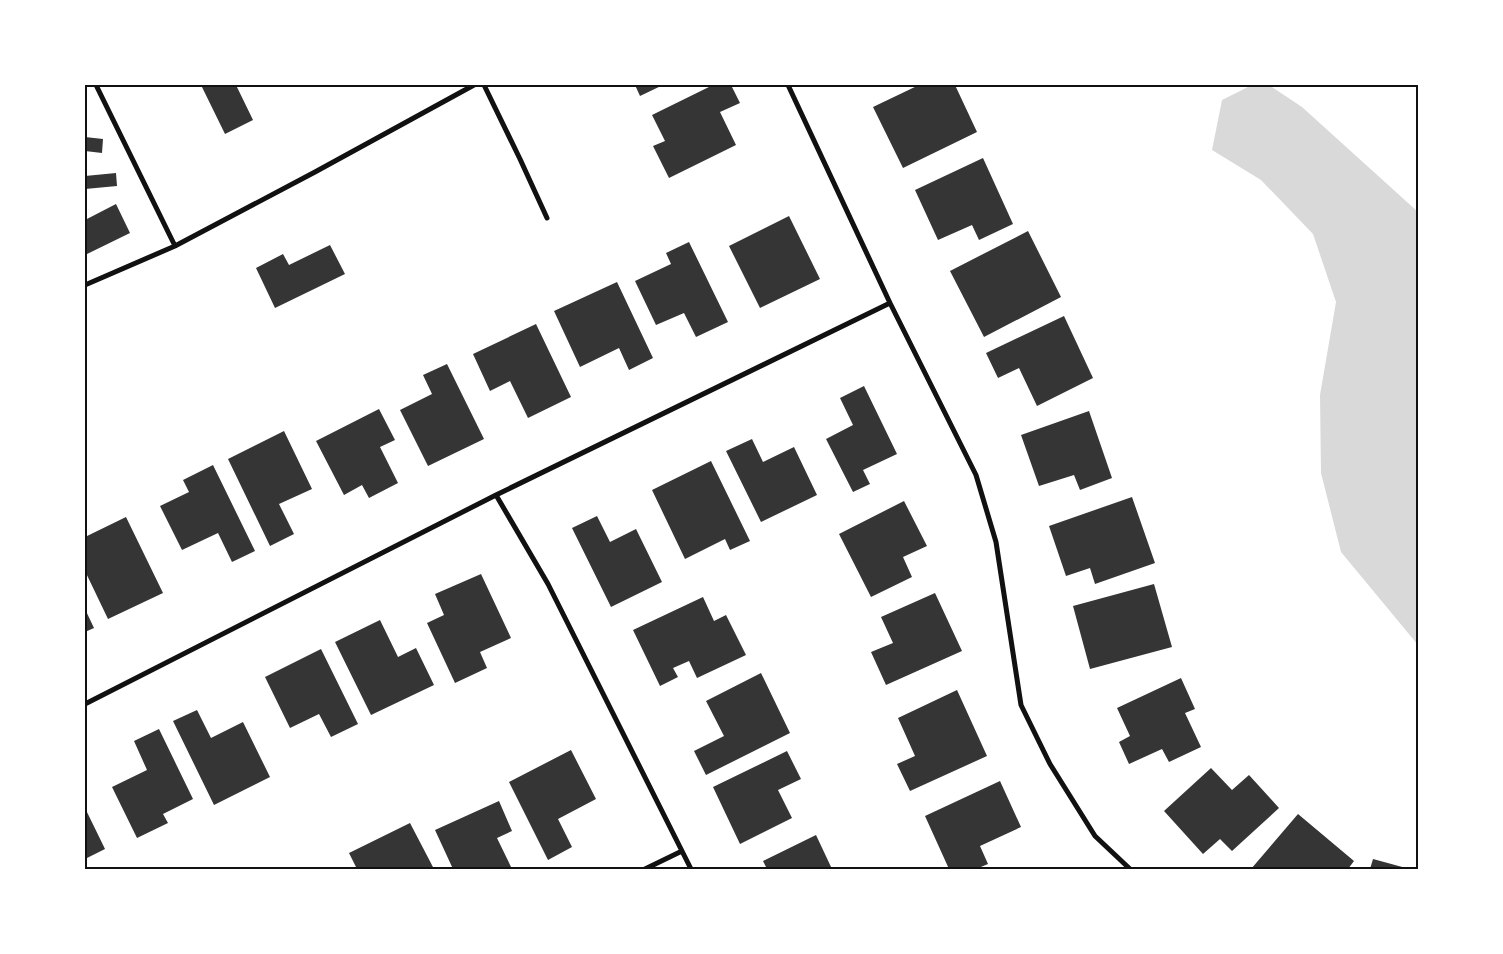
<svg xmlns="http://www.w3.org/2000/svg" width="1503" height="954" viewBox="0 0 1503 954" font-family="'Nunito Sans',sans-serif">
<rect width="100%" height="100%" fill="#fff"/>
<!-- water -->
<path fill="#d9d9d9" d="M1252,85H1269L1302,107L1418,212V645L1341,552L1321,473L1320,395L1336,302L1313,234L1261,180L1212,150L1222,100Z"/>
<!-- building -->
<path fill="#353535" d="M201,85H236L253,120L225,134Z
M635,85H663L640,96Z
M713,85H731L740,103L720,112L736,145L669,178L653,146L665,141L652,115Z
M919,85H955L977,132L903,168L873,107Z
M85,137L103,139L102,153L85,151Z
M983,158L1013,224L979,240L972,225L938,240L915,190Z
M116,173L117,186L85,189V176Z
M116,204L130,233L85,255V220Z
M789,216L820,279L760,308L729,246Z
M1028,231L1061,297L984,337L950,271Z
M689,242L728,322L696,337L684,313L656,325L635,281L671,264L666,253Z
M330,245L345,274L275,308L256,268L283,254L289,265Z
M617,282L653,358L629,370L619,348L580,367L554,311Z
M1064,316L1093,378L1037,406L1019,368L998,378L986,353Z
M536,324L571,397L528,418L510,381L490,391L473,354Z
M447,364L484,439L428,466L400,410L432,394L423,375Z
M864,386L897,454L863,470L870,484L853,492L826,439L853,425L840,398Z
M379,409L395,440L380,447L398,483L369,498L362,485L344,495L316,441Z
M1089,411L1112,478L1080,490L1074,475L1039,486L1021,435Z
M284,431L312,489L279,504L294,534L270,546L228,459Z
M752,439L763,462L794,447L817,495L761,522L726,451Z
M711,461L750,541L730,550L725,539L685,559L652,490Z
M213,465L255,551L232,562L218,533L182,550L160,506L189,492L183,480Z
M1132,497L1155,563L1095,584L1090,568L1066,576L1049,526Z
M904,501L927,546L903,557L912,577L871,597L839,534Z
M597,516L610,542L636,529L662,582L611,607L572,528Z
M126,517L163,593L108,619L85,571V537Z
M481,574L511,638L480,652L487,668L455,683L427,623L444,615L435,594Z
M1154,584L1172,647L1090,669L1073,606Z
M935,593L962,651L886,685L871,652L893,643L881,617Z
M703,597L714,621L726,615L746,655L697,678L689,661L673,668L678,677L660,686L633,630Z
M85,609L94,628L85,632Z
M380,620L398,657L416,648L434,685L371,715L335,642Z
M321,649L358,724L331,737L319,714L290,728L265,677Z
M761,673L790,733L706,775L694,751L724,736L706,701Z
M1181,678L1195,709L1185,713L1201,747L1169,762L1162,749L1129,764L1119,742L1130,736L1117,708Z
M957,690L987,756L910,791L897,764L915,756L898,718Z
M197,710L211,738L243,722L270,777L214,805L173,721Z
M159,729L193,799L163,814L168,823L137,838L112,787L147,770L134,741Z
M571,750L596,799L558,819L572,847L548,860L509,782Z
M787,751L801,779L778,790L792,818L740,844L713,787Z
M1211,768L1232,790L1249,775L1279,808L1232,851L1220,839L1203,854L1164,811Z
M1000,781L1021,827L980,846L988,864L976,869H949L925,816Z
M499,801L512,831L497,838L512,869H453L435,830Z
M85,808L105,849L85,859Z
M1298,814L1354,861L1348,869H1251Z
M410,823L434,869H357L349,853Z
M816,835L832,869H767L763,861Z
M1373,859L1406,868V869H1370Z"/>
<g fill="none" stroke-linecap="round" stroke-linejoin="round">
<!-- minor -->
<path stroke="#111" stroke-width="5" d="M96,85L175,246
M484,85L520,159L547,218
M788,85L890,303L976,475L996,542L1021,705L1050,764L1095,836L1130,869
M85,285L175,246L315,172L474,85
M496,495L548,584L691,869
M85,704L496,495L890,303
M645,869L682,851"/>
</g>
<!-- border -->
<rect width="1503" height="954" fill="none" stroke="#ffffff" stroke-width="172"/>
<rect x="86" y="86" width="1331" height="782" fill="none" stroke="#111" stroke-width="2"/>
</svg>
